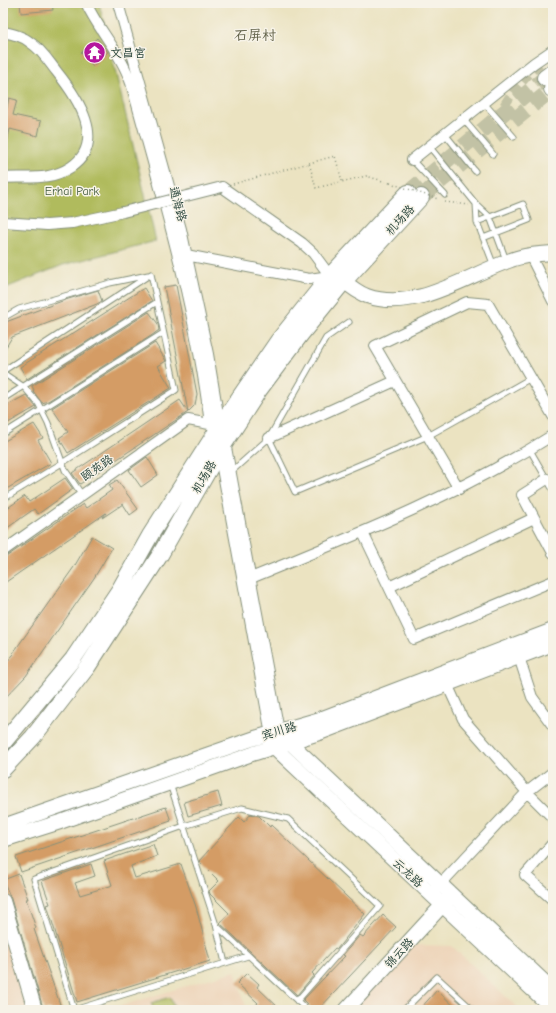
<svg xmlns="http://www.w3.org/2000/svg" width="556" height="1013" viewBox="0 0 556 1013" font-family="'Comic Neue','LXGW WenKai TC',sans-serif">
<rect width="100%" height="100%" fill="#f7f3e8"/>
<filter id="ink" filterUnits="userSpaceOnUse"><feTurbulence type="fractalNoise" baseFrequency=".025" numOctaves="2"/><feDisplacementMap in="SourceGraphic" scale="8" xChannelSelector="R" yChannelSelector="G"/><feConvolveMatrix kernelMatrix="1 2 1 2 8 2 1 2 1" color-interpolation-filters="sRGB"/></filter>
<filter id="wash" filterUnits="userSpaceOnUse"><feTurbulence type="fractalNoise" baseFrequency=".012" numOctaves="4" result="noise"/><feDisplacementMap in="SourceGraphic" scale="16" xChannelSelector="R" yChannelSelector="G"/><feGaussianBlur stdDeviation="0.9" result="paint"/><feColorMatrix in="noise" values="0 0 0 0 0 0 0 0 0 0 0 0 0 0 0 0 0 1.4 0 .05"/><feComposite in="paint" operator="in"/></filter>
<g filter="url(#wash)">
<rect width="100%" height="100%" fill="#ebe3c1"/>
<!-- built -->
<path fill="#eed6bb" d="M3,928L28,1010H3Z
M412,945L452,946L520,1010H352Z
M235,971L247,1010H108Z"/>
<!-- green -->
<path fill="#b0bb5d" stroke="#687c48" d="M3,3H99L156,241L63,265L3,289Z
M170,997L175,1010H154L151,1003Z"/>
<g id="blocks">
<!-- building -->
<path fill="#d49c65" d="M20,3H35L36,5L52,3L53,10L21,13Z
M97,38L108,52L93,66L81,53Z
M9,98L17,100L13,115L41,121L38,136L10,129L6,146H3V125Z
M176,285L197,394L195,405L188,412L164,287Z
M144,288L152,301L27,379L20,367Z
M98,290L102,301L97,304L12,337L3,352V323L65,300Z
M149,312L158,324L159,330L151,336L48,401L42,403L33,391L34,390L32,386Z
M155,343L166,361L158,366L171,388L68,453L59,438L68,432L52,408Z
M26,395L36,407L3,426V403L6,402L8,405Z
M180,400L188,412L80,484L72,473Z
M34,424L43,438L38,440L51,463L3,491V442Z
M147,457L158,475L141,487L129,470Z
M65,478L73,489L38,514L34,509L3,531V511L25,496L29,502Z
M117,480L138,509L130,515L123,504L102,518L106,513L3,584V559L83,504L86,508L112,490L109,485Z
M92,536L112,548L94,578L26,676L3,700V666L14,654L13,653L74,567Z
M218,792L222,806L188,816L184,802Z
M166,807L171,821L21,872L16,857Z
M251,814L259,816L270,827L271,825L365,914L337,949L335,948L312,973L314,975L297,995L220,923L229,913L210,894L209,891L219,881L199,861L239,817L244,822Z
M153,844L157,856L131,866L135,878L181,864L196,907L210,961L77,1002L47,905L50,904L42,881L91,864L95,876L75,883L80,895L110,886L112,885L104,861Z
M19,874L28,899H26L36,928L34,929L62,1010H44L43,1008L11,899L3,880Z
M383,915L396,927L318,1010H313L303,1000L345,956L343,955L360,935L363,937Z
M247,973L259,984L257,987L281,1010H251L258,1003L237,983Z
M437,990L458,1010H419Z"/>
</g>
</g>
<g filter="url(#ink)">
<use href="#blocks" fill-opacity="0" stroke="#85907a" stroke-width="1"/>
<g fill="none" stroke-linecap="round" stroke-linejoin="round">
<!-- street-tunnel -->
<path stroke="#c2c2a5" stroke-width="10" stroke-dasharray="10 5" stroke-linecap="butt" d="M498,119C507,96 524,77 543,61"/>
<!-- primary-tunnel -->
<path stroke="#c2c2a5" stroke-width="16" stroke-dasharray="16 8" stroke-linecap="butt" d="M408,193L545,78
M421,197L552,89"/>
<defs>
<path id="lane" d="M484,103L514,137
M463,119L493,154
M445,134L475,171
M429,146L476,204L477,222L494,266
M412,160L445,195
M476,204L490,217L506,260
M477,222L523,204L529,220L483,238
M3,318L19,309L110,283L148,275
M349,322L326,338L269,438L295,492L428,436L531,378
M3,371L151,274
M3,373L24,387L38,403L48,423L65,470L82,495
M3,399L157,302
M3,434L163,333
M530,450L553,490
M231,472L269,438
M3,499L62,463L176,390L151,274
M170,784L216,925L225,963
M217,926L307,1010
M248,956L74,1010L34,879L184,826L242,808L288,819L380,906L297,1001
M404,1010L437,977L473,1010
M538,1010L545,1002"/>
<path id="street" d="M86,3C99,31 121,53 131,83C162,195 196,308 210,424
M3,32C13,34 23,36 31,43C42,50 49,62 57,72C77,97 108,142 71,167C48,182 27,176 3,178
M412,160L534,63L553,50
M222,187L302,243L313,253L330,276L334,278
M3,222L47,225L72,223L123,212
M181,254L309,279L330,276
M530,255L553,301
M269,438L395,381
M225,442L279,731
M219,452L271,734
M547,479L522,495L553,553
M459,489L375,346L467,302L488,304L553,416
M363,533L414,639L553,581
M3,551L188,420L220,426L208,354L181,229L118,3
M251,578C354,536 458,495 553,435
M389,587L534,518
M519,657L532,697L553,726
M447,684L463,719L527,792L553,818
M553,843L525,875L553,900
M436,889L527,792L553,772"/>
<path id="secondary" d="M344,281C351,287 359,293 367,296C415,313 467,275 511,260C524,255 538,254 553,253
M284,737L553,990
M272,740L274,747L553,1009
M3,826L255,738L320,719L553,630
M3,840L60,822L255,753L322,732L553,644
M3,901L35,1010
M346,1010L448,899"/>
<path id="primary" d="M545,78L553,72
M552,89H553
M3,743L73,659L120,589L151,534L220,426L278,341L330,276L408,193
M3,769L33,737L88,666L160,555L217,455L259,390L301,334L344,281L421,197"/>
</defs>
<!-- lane casing -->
<use href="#lane" stroke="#85907a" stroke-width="7"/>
<!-- street casing -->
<use href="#street" stroke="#85907a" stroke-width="12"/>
<!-- secondary casing -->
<use href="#secondary" stroke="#85907a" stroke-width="16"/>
<!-- primary casing -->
<use href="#primary" stroke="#85907a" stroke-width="18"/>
<!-- path -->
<path stroke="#85907a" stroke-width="1.5" stroke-dasharray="1 3" stroke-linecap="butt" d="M309,163L335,156L342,181
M233,184L309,163L316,188L366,176L390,183
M445,202L469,205"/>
<!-- lane -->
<use href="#lane" stroke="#fff" stroke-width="5"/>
<!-- street -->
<use href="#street" stroke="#fff" stroke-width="10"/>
<!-- secondary -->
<use href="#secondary" stroke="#fff" stroke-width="14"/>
<!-- primary -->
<use href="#primary" stroke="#fff" stroke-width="16"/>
<defs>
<path id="street-bridge" d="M123,212L222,187"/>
</defs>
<!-- street-bridge casing -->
<use href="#street-bridge" stroke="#85907a" stroke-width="12" stroke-linecap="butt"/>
<!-- path-bridge -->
<path stroke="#85907a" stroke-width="1.5" stroke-dasharray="1 3" stroke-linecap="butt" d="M390,183L438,199"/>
<!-- street-bridge -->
<use href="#street-bridge" stroke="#fff" stroke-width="10"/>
</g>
</g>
<!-- icons -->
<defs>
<symbol id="temple-disc" viewBox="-11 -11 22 22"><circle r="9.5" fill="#b5179e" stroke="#f7f3e8"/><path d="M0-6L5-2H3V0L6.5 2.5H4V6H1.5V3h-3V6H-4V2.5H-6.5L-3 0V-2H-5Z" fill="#fff"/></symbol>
</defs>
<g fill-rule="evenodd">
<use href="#temple-disc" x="82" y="40" width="25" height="25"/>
</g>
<g text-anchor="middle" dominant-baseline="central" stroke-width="3" stroke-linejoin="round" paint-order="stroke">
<!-- poi labels -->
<g font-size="12" fill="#1f3d34" stroke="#f7f3e8" text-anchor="start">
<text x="110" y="53">文昌宫</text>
</g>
<!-- park labels -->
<g font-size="12" fill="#435c3e" stroke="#f7f3e8">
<text x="72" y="191">Erhai Park</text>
</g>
<!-- street labels -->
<g font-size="12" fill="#1f3d34" stroke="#f7f3e8">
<text transform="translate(178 204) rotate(75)">通海路</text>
<text transform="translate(400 220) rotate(-47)">机场路</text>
<text transform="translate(97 468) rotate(-35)">颐苑路</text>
<text transform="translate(204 477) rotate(-60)">机场路</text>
<text transform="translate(279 731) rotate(-17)">宾川路</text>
<text transform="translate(408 873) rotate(43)">云龙路</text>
<text transform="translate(399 953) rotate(-47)">锦云路</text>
</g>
<!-- quarter labels -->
<g font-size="14" fill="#5e5e45" stroke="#f7f3e8">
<text x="255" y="35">石屏村</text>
</g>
</g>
<!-- margin -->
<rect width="556" height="1013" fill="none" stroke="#f7f3e8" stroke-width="16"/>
</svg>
